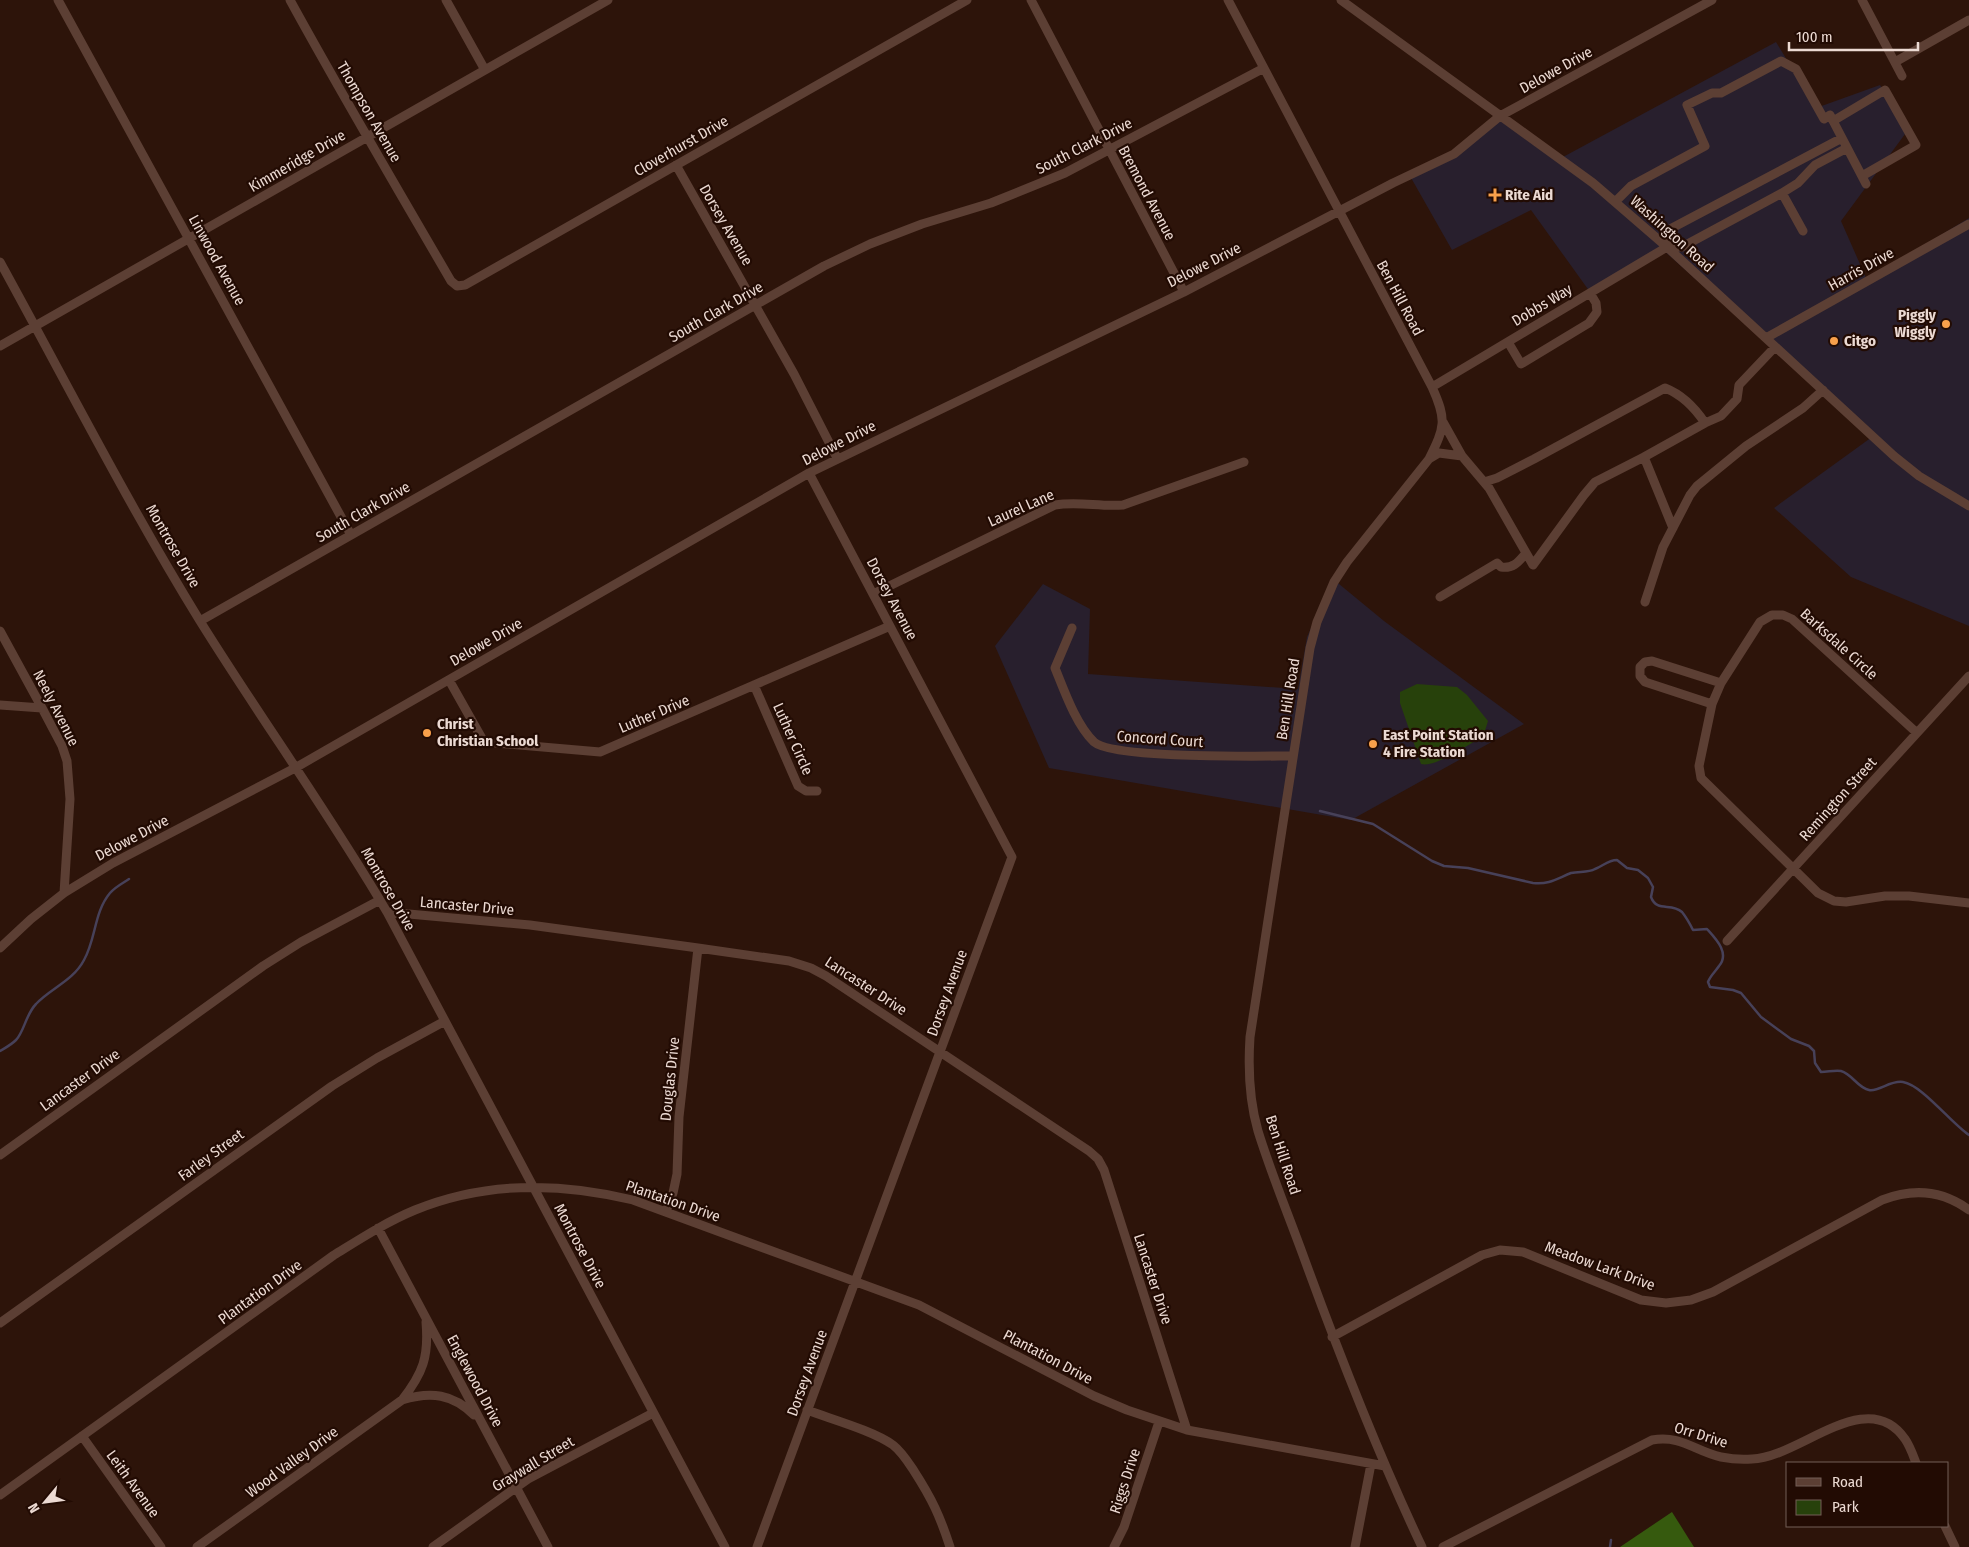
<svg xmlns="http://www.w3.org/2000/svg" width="1969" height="1547" viewBox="0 0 1969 1547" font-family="'Fira Sans Condensed',sans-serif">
<rect width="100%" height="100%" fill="#2d140a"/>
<!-- commercial -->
<path fill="#281f2d" d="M1776,42L1816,108L1880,85L1908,130L1841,221L1867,280L1969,218V626L1851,577L1774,508L1872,437L1662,249L1590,292L1531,210L1452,250L1410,176L1455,154L1499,112L1563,157Z
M1333,579L1384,621L1524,724L1351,820L1049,768L995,646L1043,584L1090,609L1088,674L1298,689L1307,637Z"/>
<!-- green -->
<path fill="#27410b" d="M1417,684L1457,687L1467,695L1488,721L1483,737C1468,744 1436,768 1421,764L1400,703V692Z"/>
<!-- forest -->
<path fill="#365a0e" d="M1672,1512L1694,1547H1620Z"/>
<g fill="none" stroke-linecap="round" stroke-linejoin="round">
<!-- stream -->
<path stroke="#474159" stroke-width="2.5" d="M1320,811L1373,824L1432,861L1444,866L1468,868L1533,883C1549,885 1558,878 1571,873C1579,871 1588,873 1595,869C1603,866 1608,860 1617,860L1627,868L1638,870L1648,878L1653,887L1651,897C1657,913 1671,902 1682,912C1686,917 1690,924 1693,930L1707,929C1716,939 1730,953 1719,966C1715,972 1710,976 1708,982L1710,987L1733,990L1741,993L1761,1017L1791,1039L1809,1046L1814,1051L1815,1063L1821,1072C1828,1072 1834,1070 1841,1071C1852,1074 1858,1088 1869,1090C1879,1092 1890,1080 1903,1082C1922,1085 1951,1123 1969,1135
M0,1051C5,1048 11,1045 16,1040C24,1032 26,1014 36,1004C51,988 73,981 84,960C96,939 94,912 110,893C115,887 123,883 129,879
M1610,1547L1611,1540"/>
<!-- minor -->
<path stroke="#5c3f34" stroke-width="9" d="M58,0L351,535
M290,0C342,95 397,188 451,281L457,286L465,285L967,0
M446,0L485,70
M1031,0L1184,292
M1228,0L1432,387C1447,420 1445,427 1429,459L1347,562L1334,582L1317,622L1310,648L1250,1037C1248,1068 1249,1100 1258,1131C1271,1173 1288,1214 1303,1255C1339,1354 1377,1452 1422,1547
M1341,0L1593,183L1667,247L1894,456L1919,476L1969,506
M1862,0L1902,76
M1895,62L1969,20
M1833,121L1885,90L1916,145L1862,176
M676,165L794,374L837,458
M1782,193L1803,231
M1615,202L1631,186L1705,146L1687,105L1712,93H1721L1781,61L1796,69L1824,119L1830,115L1866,184
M1667,247L1672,228L1842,138
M0,262C66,382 128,504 200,621C261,719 329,813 387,912L725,1547
M1766,338L1969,224
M1508,342L1521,364L1589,323L1597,312L1596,303L1590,293
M0,346L608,0
M1432,387L1667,247H1682L1782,193L1798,183L1815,165L1847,148
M1705,423L1721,416L1737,399L1739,385L1775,347
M1462,456L1489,488L1533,565L1584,495L1595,482L1644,457
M1429,459L1439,453L1462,456L1443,422
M1484,482L1497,478L1534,459L1665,388C1683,395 1695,408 1705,423L1644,457L1673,528
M873,594L1055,505C1078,501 1100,507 1123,505L1244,462
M1440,597L1497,563L1501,567C1514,569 1519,561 1526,553
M1645,602L1663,547L1690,495L1697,486L1746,446L1803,408L1823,390
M200,621L824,266L870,244L922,224L991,203L1065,173L1264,68
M1072,628L1055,668C1064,690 1076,725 1094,742C1113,759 1260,756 1293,756
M0,631L42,708L62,746L67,761L70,799L64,893
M449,680L484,742L600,752L890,626
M754,685L798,786L806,791H817
M1712,704L1645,682L1640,676V667L1645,662L1652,661L1721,683
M0,705L42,708
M1917,733L1792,619L1783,615H1772L1760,622L1721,683L1712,704L1699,766L1701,778L1818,893L1834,901L1846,902L1885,896H1909L1969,903
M387,912L530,925L698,948L789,961L811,968L826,976L1089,1151L1098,1159L1104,1170L1187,1430
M1727,941L1969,676
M0,948L31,919L64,893L113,863L295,768L809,473L1184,292L1393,183L1454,154L1500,116L1712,0
M0,1155L263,966L301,942L380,900
M666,1212L673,1193L677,1174L679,1117L698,948
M378,1228L548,1547
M0,1323L332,1086L377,1058L445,1021
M1332,1337L1482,1255L1500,1250L1523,1252L1641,1300L1666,1303L1691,1300L1713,1292L1882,1200C1913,1188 1942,1190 1969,1210
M402,1400C431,1391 453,1394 474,1415
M807,1410C831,1419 874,1431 893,1445C902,1452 908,1462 914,1471C932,1499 940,1516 950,1547
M82,1436L161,1547
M0,1495L334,1255C360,1239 386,1222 415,1210C486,1181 559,1182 633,1200L919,1305L1094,1396L1127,1410L1187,1430L1385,1466
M1945,1526L1955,1547
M197,1547L402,1400C423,1373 429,1357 426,1322
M433,1547L528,1479L653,1413
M757,1547L1012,857L809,473
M1114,1547L1124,1527L1159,1422
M1355,1547L1371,1464
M1443,1547L1652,1440C1682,1435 1694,1451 1721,1457C1731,1459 1741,1460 1752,1459C1799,1458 1867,1384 1905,1439C1910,1446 1913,1455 1916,1463"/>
</g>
<!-- markers -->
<g fill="#f8a04b" stroke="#220b03" stroke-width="2">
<path d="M1492.5 187.5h5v5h5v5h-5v5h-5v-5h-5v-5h5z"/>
<circle cx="1946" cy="324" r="5"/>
<circle cx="1834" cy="341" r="5"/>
<circle cx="427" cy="733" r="5"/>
<circle cx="1373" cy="744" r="5"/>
</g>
<g text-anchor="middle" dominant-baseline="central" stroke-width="4.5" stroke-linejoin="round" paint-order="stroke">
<!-- street labels -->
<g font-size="15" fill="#ecdad3" stroke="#220b03">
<text transform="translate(1556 70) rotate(-29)">Delowe Drive</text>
<text transform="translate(369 112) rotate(60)">Thompson Avenue</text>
<text transform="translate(681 146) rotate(-30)">Cloverhurst Drive</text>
<text transform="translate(1084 146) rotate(-27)">South Clark Drive</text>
<text transform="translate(297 161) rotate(-30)">Kimmeridge Drive</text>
<text transform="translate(1147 193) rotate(62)">Bremond Avenue</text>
<text transform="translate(726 225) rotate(60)">Dorsey Avenue</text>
<text transform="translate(1672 234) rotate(42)">Washington Road</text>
<text transform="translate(217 260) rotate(61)">Linwood Avenue</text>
<text transform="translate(1204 265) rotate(-27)">Delowe Drive</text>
<text transform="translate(1861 269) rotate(-29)">Harris Drive</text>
<text transform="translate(1400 298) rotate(62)">Ben Hill Road</text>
<text transform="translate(1542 305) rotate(-31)">Dobbs Way</text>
<text transform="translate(716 312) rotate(-30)">South Clark Drive</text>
<text transform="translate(839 443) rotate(-27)">Delowe Drive</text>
<text transform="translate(1021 508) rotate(-24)">Laurel Lane</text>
<text transform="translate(363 512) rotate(-30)">South Clark Drive</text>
<text transform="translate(173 546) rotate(60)">Montrose Drive</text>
<text transform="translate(892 599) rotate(62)">Dorsey Avenue</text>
<text transform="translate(486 642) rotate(-30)">Delowe Drive</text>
<text transform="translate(1839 644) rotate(42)">Barksdale Circle</text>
<text transform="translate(1288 699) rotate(-81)">Ben Hill Road</text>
<text transform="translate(56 708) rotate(63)">Neely Avenue</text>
<text transform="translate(654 714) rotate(-23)">Luther Drive</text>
<text transform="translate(793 739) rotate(66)">Luther Circle</text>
<text transform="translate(1160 739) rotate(4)">Concord Court</text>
<text transform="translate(1838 799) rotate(-48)">Remington Street</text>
<text transform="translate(132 838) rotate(-28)">Delowe Drive</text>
<text transform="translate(388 889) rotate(60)">Montrose Drive</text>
<text transform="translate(467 906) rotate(5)">Lancaster Drive</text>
<text transform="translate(866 986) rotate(33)">Lancaster Drive</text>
<text transform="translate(947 993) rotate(-70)">Dorsey Avenue</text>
<text transform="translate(670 1079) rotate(-84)">Douglas Drive</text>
<text transform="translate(80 1080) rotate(-36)">Lancaster Drive</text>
<text transform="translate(211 1155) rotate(-36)">Farley Street</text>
<text transform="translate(1283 1155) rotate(72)">Ben Hill Road</text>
<text transform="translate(673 1201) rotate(19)">Plantation Drive</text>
<text transform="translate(580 1246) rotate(62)">Montrose Drive</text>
<text transform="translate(1600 1266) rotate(20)">Meadow Lark Drive</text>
<text transform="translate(1153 1279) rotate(72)">Lancaster Drive</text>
<text transform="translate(260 1292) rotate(-36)">Plantation Drive</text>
<text transform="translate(1048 1357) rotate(28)">Plantation Drive</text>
<text transform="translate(807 1373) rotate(-70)">Dorsey Avenue</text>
<text transform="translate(475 1381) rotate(62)">Englewood Drive</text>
<text transform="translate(1701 1435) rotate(17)">Orr Drive</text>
<text transform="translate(292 1462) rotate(-36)">Wood Valley Drive</text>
<text transform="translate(533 1464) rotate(-31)">Graywall Street</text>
<text transform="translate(1125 1481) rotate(-72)">Riggs Drive</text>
<text transform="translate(133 1484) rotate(54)">Leith Avenue</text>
</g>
<!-- poi labels -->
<g font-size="15" font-weight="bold" fill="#ecdad3" stroke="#220b03" text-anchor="start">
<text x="1505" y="195">Rite Aid</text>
<text x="1936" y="315" text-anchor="end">Piggly<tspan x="1936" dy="17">Wiggly</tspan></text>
<text x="1844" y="341">Citgo</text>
<text x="437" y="724">Christ<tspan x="437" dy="17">Christian School</tspan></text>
<text x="1383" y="735">East Point Station<tspan x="1383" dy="17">4 Fire Station</tspan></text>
</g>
</g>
<!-- legend -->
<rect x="1786" y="1462" width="162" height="65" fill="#220b03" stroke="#735e56"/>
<rect x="1796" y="1478" width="25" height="8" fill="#5c3f34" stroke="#735e56"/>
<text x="1832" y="1487" font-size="15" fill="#ecdad3">Road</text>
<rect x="1796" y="1500" width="25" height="15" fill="#27410b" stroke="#735e56"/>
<text x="1832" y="1512" font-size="15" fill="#ecdad3">Park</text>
<!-- north arrow -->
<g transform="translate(45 1502) rotate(241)" stroke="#220b03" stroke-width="4" paint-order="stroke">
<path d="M0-4L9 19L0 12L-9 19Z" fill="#ecdad3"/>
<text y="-8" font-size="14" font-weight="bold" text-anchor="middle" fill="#ecdad3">N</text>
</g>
<!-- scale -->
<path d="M1789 42v8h129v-8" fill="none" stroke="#ecdad3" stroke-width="2.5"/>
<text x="1796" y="42" font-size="15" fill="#ecdad3" stroke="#220b03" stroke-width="4" paint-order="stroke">100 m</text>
</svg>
